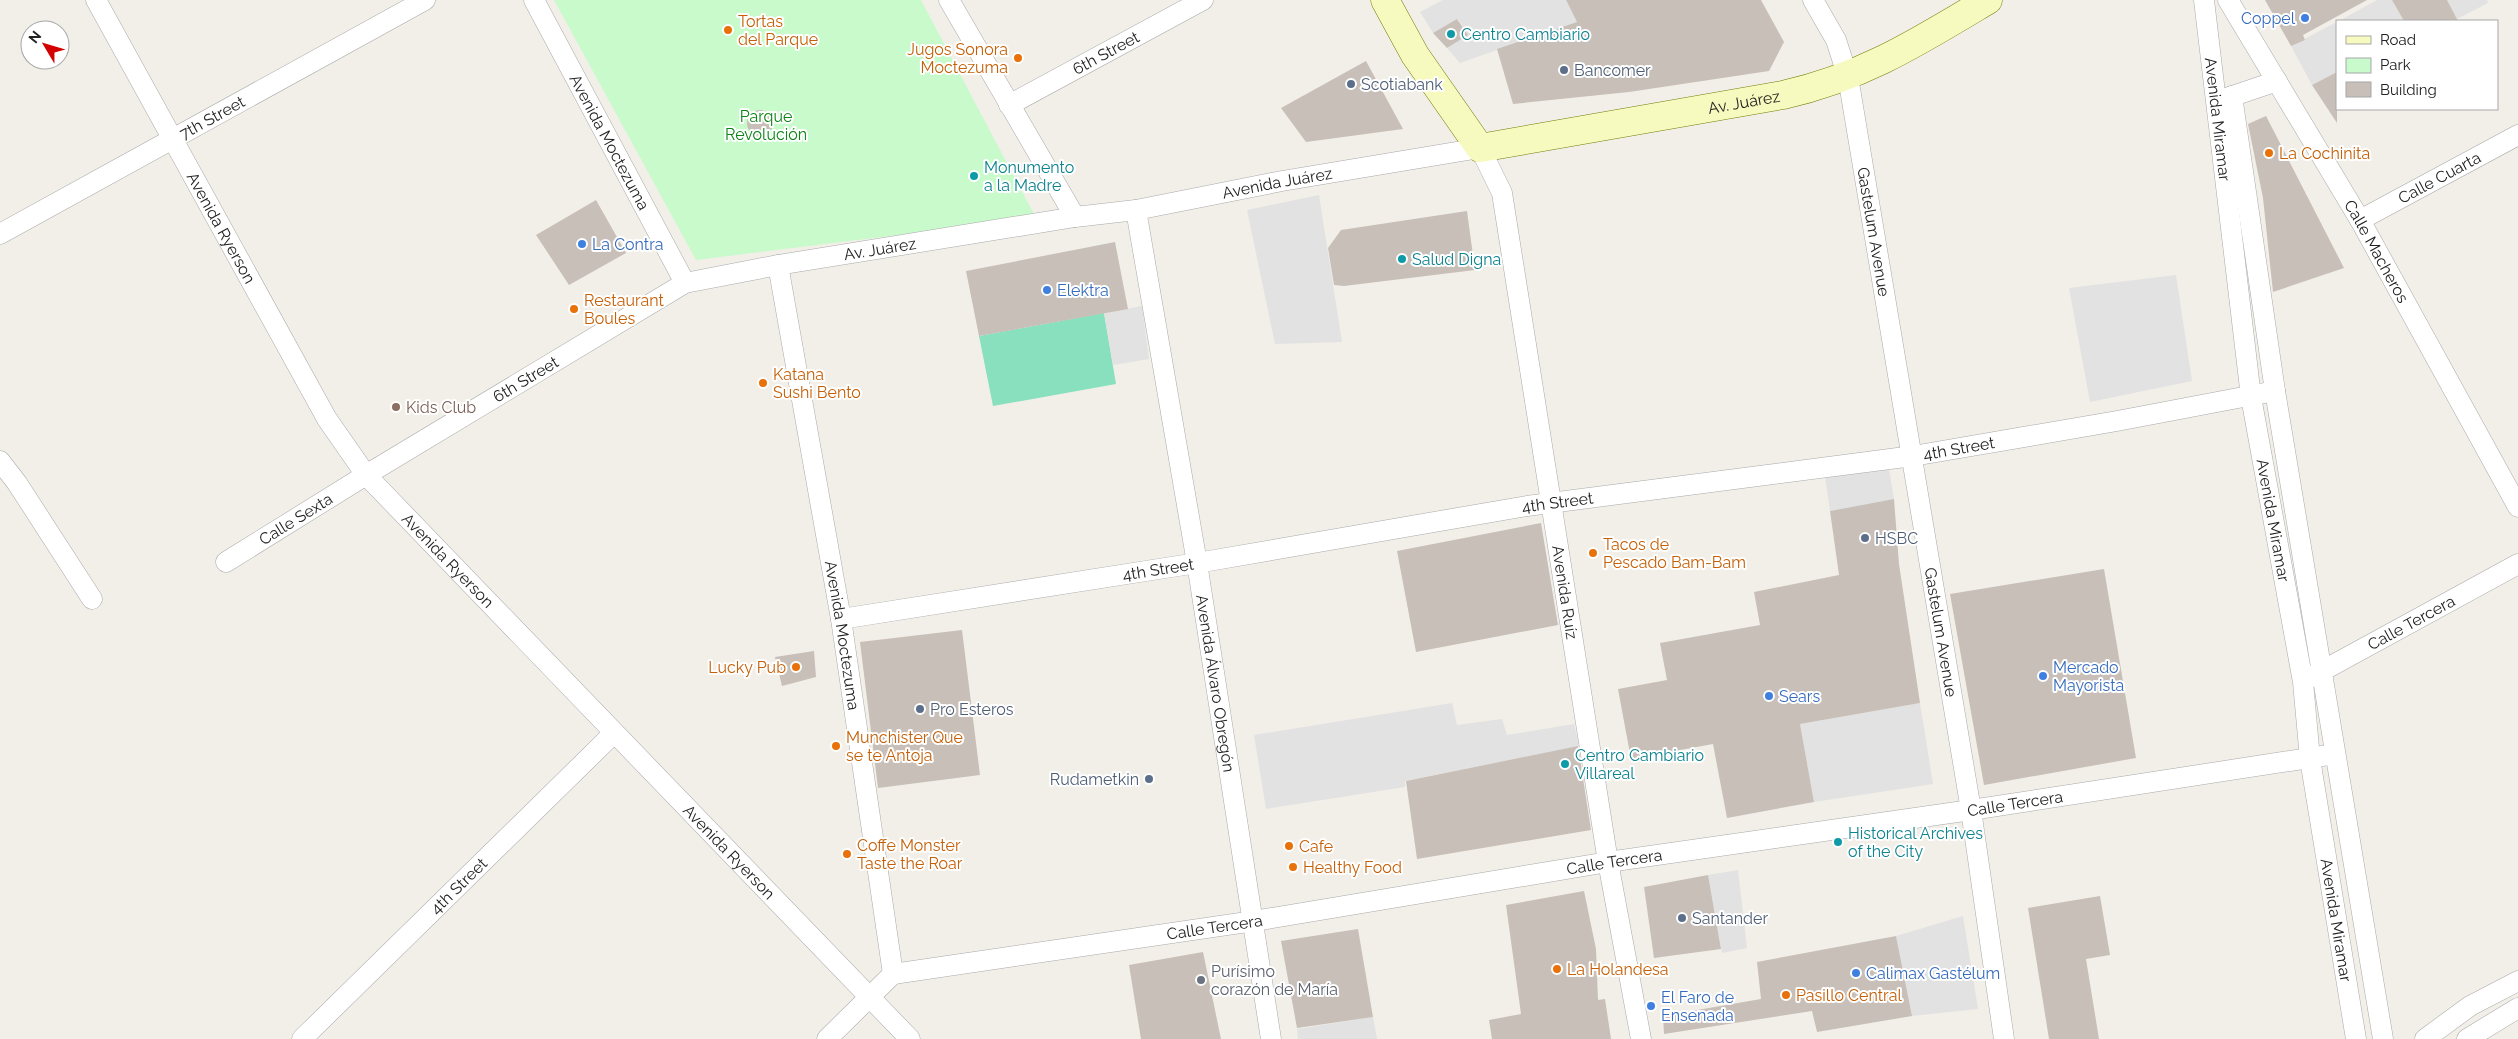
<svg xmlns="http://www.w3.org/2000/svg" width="2518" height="1039" viewBox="0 0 2518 1039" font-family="Raleway,sans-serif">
<rect width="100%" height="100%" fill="#f2efe9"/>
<!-- park -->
<path fill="#c8facc" d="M554,0H921L1036,218L696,260Z"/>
<!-- pitch -->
<path fill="#88e0be" d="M1104,313L1116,384L993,406L979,336Z"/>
<!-- parking -->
<path fill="#e2e2e2" d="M1443,0H1566L1577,22L1460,63L1447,48L1468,35L1458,19L1433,33L1420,12Z
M2377,0H2392L2404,21H2339Z
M2447,0H2487L2488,3L2457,19Z
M2337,22V72L2312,85L2291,46Z
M1319,195L1342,342L1275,344L1247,210Z
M2176,275L2192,381L2090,402L2069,288Z
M1142,306L1149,359L1113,365L1104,313Z
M1888,463L1894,499L1830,511L1825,476Z
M1452,703L1457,725L1502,719L1507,735L1574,724L1579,746L1405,781V787L1266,809L1254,735Z
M1920,703L1933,784L1814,802L1800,724Z
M1738,870L1747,948L1722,953L1708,875Z
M1963,916L1978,1009L1912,1016L1896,936Z
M1373,1017L1377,1039H1298L1297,1029Z"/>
<!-- building -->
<path fill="#c7bfb8" d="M1566,0H1761L1784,42L1769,71L1629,92L1513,104L1497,49L1577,22Z
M2265,0H2367L2303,35L2305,40L2291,46Z
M2392,0H2447L2458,21H2404Z
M1457,19L1468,35L1447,48L1433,33Z
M1366,61L1403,129L1306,142L1281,108Z
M2337,72V123L2312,85Z
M747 123a13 13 0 1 1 26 0a13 13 0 1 1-26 0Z
M2266,116L2344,268L2273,292L2263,198L2248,124Z
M596,200L626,253L569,285L536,235Z
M1467,211L1475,270L1344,286L1334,285L1328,248L1341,230Z
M1115,242L1128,309L979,336L966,271Z
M1894,499L1899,564L1920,703L1800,724L1814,802L1727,818L1713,744L1631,759L1618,689L1667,680L1660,643L1760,625L1754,592L1839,575L1830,511Z
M1541,523L1558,625L1416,652L1397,551Z
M2104,569L2136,758L1984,785L1950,594Z
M962,630L980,775L878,788L860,642Z
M814,651L816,677L782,686L775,657Z
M1578,746L1591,830L1417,859L1406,781Z
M1708,875L1721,949L1654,958L1644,887Z
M1584,891L1596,949L1598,1000L1605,999L1611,1039H1492L1489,1020L1521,1014L1506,905Z
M2100,896L2110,955L2086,959L2099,1039H2049L2028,908Z
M1358,929L1373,1017L1297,1028L1281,941Z
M1896,936L1912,1016L1817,1032L1812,1011L1664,1034L1663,1016L1761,999L1757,962Z
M1203,952L1221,1039H1141L1129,965Z"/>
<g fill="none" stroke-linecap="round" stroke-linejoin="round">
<defs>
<g id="street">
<path id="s1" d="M96,0L327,419L366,475L910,1039"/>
<path id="s2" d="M534,0L685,283"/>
<path d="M949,0L1075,217"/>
<path id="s3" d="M1813,0L1836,40L1848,77L1971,810L2004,1039"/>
<path id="s4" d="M2204,0L2251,397L2303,682L2310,759L2356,1039"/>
<path id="s5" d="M2228,0L2360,220L2518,507"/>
<path d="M2232,96L2275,391L2383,1039"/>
<path d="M2221,100L2277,81"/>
<path id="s6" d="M1009,105L1203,0"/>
<path id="s7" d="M1136,210L1197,563L1271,1039"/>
<path id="s8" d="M2360,220L2518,135"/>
<path id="s9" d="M0,234L425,0"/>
<path id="s10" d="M778,265L841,619L893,974"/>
<path d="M0,461L17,483L92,599"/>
<path id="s11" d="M226,562L366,475L685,283L778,265L1075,217L1136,210L1282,181L1480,148L1502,193L1608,862L1641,1039"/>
<path id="s12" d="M841,619L1197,563L1527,506L1913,456L2117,421L2275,391"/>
<path id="s13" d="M2311,677L2518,564"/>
<path id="s14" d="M893,974L1254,921L1608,862L1971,810L2335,754"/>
<path id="s15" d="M302,1039L614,733"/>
<path d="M827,1039L893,974"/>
<path d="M2425,1039L2470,1006L2518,981"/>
<path d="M2467,1039L2518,1008"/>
</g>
<g id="secondary">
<path id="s16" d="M1385,0L1415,55L1480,148L1783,95C1863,77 1918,42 1988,0"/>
</g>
</defs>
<!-- street casing -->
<use href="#street" stroke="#a9a9a9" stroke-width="21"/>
<!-- secondary casing -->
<use href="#secondary" stroke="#707d05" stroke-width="29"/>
<!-- street -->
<use href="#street" stroke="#fff" stroke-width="20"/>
<!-- secondary -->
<use href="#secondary" stroke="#f7fabf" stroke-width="28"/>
</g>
<!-- markers -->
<g fill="#3f7fe0" stroke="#fff" stroke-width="2">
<circle cx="2305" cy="18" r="5"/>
<circle cx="582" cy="244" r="5"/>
<circle cx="1047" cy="290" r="5"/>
<circle cx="2043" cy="676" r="5"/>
<circle cx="1769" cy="696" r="5"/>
<circle cx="1856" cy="973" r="5"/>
<circle cx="1651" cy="1006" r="5"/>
</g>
<g fill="#e8710a" stroke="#fff" stroke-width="2">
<circle cx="728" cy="30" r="5"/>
<circle cx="1018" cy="58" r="5"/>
<circle cx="2269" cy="153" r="5"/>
<circle cx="574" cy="309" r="5"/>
<circle cx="763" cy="383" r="5"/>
<circle cx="1593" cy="553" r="5"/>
<circle cx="796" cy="667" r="5"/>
<circle cx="836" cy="746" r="5"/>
<circle cx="1289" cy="846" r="5"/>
<circle cx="847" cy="854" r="5"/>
<circle cx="1293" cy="867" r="5"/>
<circle cx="1557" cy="969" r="5"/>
<circle cx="1786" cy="995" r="5"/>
</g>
<g fill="#0f9aa8" stroke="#fff" stroke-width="2">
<circle cx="1451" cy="34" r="5"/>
<circle cx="974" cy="176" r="5"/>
<circle cx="1402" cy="259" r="5"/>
<circle cx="1565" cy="764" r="5"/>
<circle cx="1838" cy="842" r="5"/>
</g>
<g fill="#5c6f8a" stroke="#fff" stroke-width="2">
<circle cx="1564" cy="70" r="5"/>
<circle cx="1351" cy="84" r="5"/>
<circle cx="1865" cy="538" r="5"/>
<circle cx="920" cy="709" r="5"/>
<circle cx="1149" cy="779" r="5"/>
<circle cx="1682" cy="918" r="5"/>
</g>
<circle fill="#8d6e63" stroke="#fff" stroke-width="2" cx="396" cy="407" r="5"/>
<circle fill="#6b7280" stroke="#fff" stroke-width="2" cx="1201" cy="980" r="5"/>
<g text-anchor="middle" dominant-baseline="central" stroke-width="4" stroke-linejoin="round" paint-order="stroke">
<!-- shop labels -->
<g font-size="16" fill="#366cbe" stroke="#fff" text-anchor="start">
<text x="2295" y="18" text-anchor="end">Coppel</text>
<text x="592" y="244">La Contra</text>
<text x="1057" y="290">Elektra</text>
<text x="2053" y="667">Mercado<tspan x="2053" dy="18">Mayorista</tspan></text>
<text x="1779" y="696">Sears</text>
<text x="1866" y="973">Calimax Gastélum</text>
<text x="1661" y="997">El Faro de<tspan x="1661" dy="18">Ensenada</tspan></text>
</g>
<!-- food labels -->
<g font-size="16" fill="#c56008" stroke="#fff" text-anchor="start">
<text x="738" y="21">Tortas<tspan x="738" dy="18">del Parque</tspan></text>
<text x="1008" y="49" text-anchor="end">Jugos Sonora<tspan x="1008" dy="18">Moctezuma</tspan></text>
<text x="2279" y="153">La Cochinita</text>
<text x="584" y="300">Restaurant<tspan x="584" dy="18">Boules</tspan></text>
<text x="773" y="374">Katana<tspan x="773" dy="18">Sushi Bento</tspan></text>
<text x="1603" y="544">Tacos de<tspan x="1603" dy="18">Pescado Bam-Bam</tspan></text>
<text x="786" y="667" text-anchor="end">Lucky Pub</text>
<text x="846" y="737">Munchister Que<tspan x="846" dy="18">se te Antoja</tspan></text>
<text x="857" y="845">Coffe Monster<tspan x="857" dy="18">Taste the Roar</tspan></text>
<text x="1299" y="846">Cafe</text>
<text x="1303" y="867">Healthy Food</text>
<text x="1567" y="969">La Holandesa</text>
<text x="1796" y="995">Pasillo Central</text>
</g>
<!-- culture labels -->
<g font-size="16" fill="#0d838f" stroke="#fff" text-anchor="start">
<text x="1461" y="34">Centro Cambiario</text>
<text x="984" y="167">Monumento<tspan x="984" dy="18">a la Madre</tspan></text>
<text x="1412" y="259">Salud Digna</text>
<text x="1575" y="755">Centro Cambiario<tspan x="1575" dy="18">Villareal</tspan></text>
<text x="1848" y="833">Historical Archives<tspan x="1848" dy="18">of the City</tspan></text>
</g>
<!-- street labels -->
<g font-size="16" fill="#222" stroke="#fff">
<text stroke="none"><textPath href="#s6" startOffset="110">6th Street</textPath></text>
<text stroke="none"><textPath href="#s16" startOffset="444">Av. Juárez</textPath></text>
<text stroke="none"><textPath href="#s9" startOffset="242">7th Street</textPath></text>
<text stroke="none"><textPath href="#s4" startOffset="120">Avenida Miramar</textPath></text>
<text stroke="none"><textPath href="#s2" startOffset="161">Avenida Moctezuma</textPath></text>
<text stroke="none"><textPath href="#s8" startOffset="90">Calle Cuarta</textPath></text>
<text stroke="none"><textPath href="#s11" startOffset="1138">Avenida Juárez</textPath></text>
<text stroke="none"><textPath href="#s1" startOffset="260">Avenida Ryerson</textPath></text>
<text stroke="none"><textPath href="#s3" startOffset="242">Gastelum Avenue</textPath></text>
<text stroke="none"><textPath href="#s11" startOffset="735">Av. Juárez</textPath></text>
<text stroke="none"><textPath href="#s5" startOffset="292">Calle Macheros</textPath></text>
<text stroke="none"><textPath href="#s11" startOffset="351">6th Street</textPath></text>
<text stroke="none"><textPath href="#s12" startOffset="1131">4th Street</textPath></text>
<text stroke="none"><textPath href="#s12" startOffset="726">4th Street</textPath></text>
<text stroke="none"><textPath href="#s11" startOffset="82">Calle Sexta</textPath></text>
<text stroke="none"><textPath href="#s4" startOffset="525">Avenida Miramar</textPath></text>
<text stroke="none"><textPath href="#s1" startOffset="665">Avenida Ryerson</textPath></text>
<text stroke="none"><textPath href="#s12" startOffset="321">4th Street</textPath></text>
<text stroke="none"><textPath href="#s11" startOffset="1798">Avenida Ruíz</textPath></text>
<text stroke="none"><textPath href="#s13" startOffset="114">Calle Tercera</textPath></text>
<text stroke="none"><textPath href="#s3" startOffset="648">Gastelum Avenue</textPath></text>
<text stroke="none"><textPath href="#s10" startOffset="376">Avenida Moctezuma</textPath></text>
<text stroke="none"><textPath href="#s7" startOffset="480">Avenida Álvaro Obregón</textPath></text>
<text stroke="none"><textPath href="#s14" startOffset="1135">Calle Tercera</textPath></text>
<text stroke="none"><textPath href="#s1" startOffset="1070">Avenida Ryerson</textPath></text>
<text stroke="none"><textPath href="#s14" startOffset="730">Calle Tercera</textPath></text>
<text stroke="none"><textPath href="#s15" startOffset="219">4th Street</textPath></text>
<text stroke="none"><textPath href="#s4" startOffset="930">Avenida Miramar</textPath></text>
<text stroke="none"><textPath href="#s14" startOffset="325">Calle Tercera</textPath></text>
</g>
<!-- service labels -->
<g font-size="16" fill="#4e5e75" stroke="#fff" text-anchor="start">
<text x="1574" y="70">Bancomer</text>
<text x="1361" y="84">Scotiabank</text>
<text x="1875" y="538">HSBC</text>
<text x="930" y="709">Pro Esteros</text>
<text x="1139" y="779" text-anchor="end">Rudametkin</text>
<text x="1692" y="918">Santander</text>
</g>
<!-- park labels -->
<g font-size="16" fill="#0c8416" stroke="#fff">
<text x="766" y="116">Parque<tspan x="766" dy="18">Revolución</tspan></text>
</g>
<!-- education labels -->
<g font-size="16" fill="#785e54" stroke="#fff" text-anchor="start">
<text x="406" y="407">Kids Club</text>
</g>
<!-- worship labels -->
<g font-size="16" fill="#5b616d" stroke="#fff" text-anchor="start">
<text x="1211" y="971">Purísimo<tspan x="1211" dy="18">corazón de María</tspan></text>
</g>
</g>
<!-- legend -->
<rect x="2336" y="20" width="162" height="90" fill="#ffffff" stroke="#a7a7a7"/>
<rect x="2346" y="36" width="25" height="8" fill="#f7fabf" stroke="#a7a7a7"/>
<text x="2380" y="45" font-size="15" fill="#222222">Road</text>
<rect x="2346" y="58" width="25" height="15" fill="#c8facc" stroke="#a7a7a7"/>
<text x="2380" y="70" font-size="15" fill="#222222">Park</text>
<rect x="2346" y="82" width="25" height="15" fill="#c7bfb8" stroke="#a7a7a7"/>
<text x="2380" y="95" font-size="15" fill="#222222">Building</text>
<!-- north arrow -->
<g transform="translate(45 45) rotate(308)"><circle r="24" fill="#ffffff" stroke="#a7a7a7"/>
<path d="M0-4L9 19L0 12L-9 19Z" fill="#d40000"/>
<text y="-8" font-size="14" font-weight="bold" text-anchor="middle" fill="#222222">N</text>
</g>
</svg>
